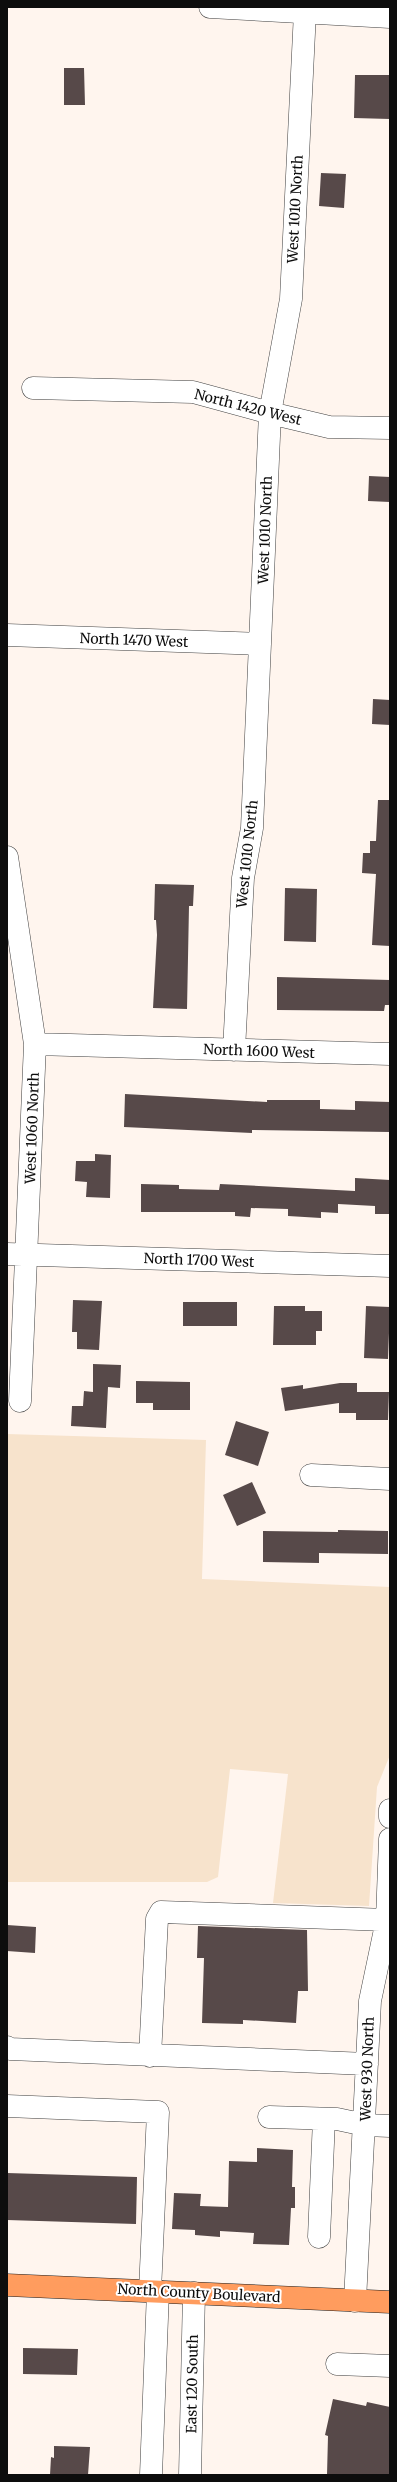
<svg xmlns="http://www.w3.org/2000/svg" width="397" height="2482" viewBox="0 0 397 2482" font-family="Merriweather,serif">
<rect width="100%" height="100%" fill="#fff5ee"/>
<!-- farmland -->
<path fill="#f7e3cc" d="M7,1434L206,1440L202,1579L390,1587V1755L377,1787L369,1906L273,1903L288,1774L230,1769L218,1877L207,1882H7Z"/>
<!-- building -->
<path fill="#574949" d="M64,68H84L85,105H64Z
M355,75H390V119L354,118Z
M321,173L346,174L344,208L319,206Z
M369,476L390,477V502L368,501Z
M373,699L390,700V725L372,724Z
M378,800H390V946L372,945L376,874L362,873L363,853H370V841H376Z
M155,884L194,885L193,906H189L187,1009L153,1008L157,935L156,920H154Z
M285,888L317,889L316,942L284,941Z
M277,977L390,980V1005H385L384,1011L277,1010Z
M125,1094L267,1102V1100H320V1109L355,1110V1101L390,1102V1132L252,1130V1133L124,1127Z
M95,1154L111,1155L110,1198L86,1197L87,1182L75,1181L76,1161H95Z
M355,1178L390,1180V1214H375V1206L338,1204V1213L321,1212V1218L288,1216V1209L251,1208L250,1217L235,1216V1212H141V1184L179,1185V1189L219,1190L220,1184L355,1191Z
M73,1300L102,1301L99,1350L77,1349V1332H72Z
M183,1302H237V1326H183Z
M274,1306H305V1311H322V1331H316V1345H273Z
M366,1306L390,1307L388,1359L364,1358Z
M93,1364L121,1365L120,1388L108,1387L106,1428L71,1426L72,1406H83L84,1391L93,1392Z
M136,1381L190,1382V1410H153V1403H136Z
M340,1383H357V1392H389L388,1420H356V1413H339V1403L285,1411L281,1388L303,1385V1389Z
M236,1421L269,1432L258,1466L225,1455Z
M252,1482L266,1513L237,1526L223,1495Z
M338,1530L388,1531V1554L319,1553V1563L263,1562V1531L338,1532Z
M7,1925L36,1927L35,1953L7,1951Z
M198,1926L307,1930L308,1991H298L296,2023L243,2020V2024L202,2023L204,1958H197Z
M257,2148L293,2150L292,2187H295V2208H291L289,2245L253,2244L254,2233L220,2231V2237L195,2235V2230L172,2229L174,2193L201,2194L200,2206L228,2207L229,2161L257,2162Z
M7,2173L137,2177L136,2224L7,2220Z
M23,2348L78,2349L77,2375L23,2374Z
M333,2399L366,2406L367,2402L390,2407V2475H327L328,2436L325,2435Z
M54,2446L90,2447L88,2475H50L51,2457L54,2458Z"/>
<g fill="none" stroke-linecap="round" stroke-linejoin="round">
<defs>
<path id="minor" d="M210,7L390,17
M33,388L193,392L270,413L329,427L390,428
M7,635L260,644
M7,857L35,1044L20,1401
M35,1044L390,1054
M234,1050L243,878L252,828L270,413L291,299L305,12
M7,1254L390,1266
M311,1475L390,1479
M390,1810V1817
M7,2047L10,2049L367,2064
M150,2056L157,1919L161,1912L387,1920
M7,2106L158,2112L150,2291
M269,2117L337,2119L365,2125L390,2126
M319,2237L324,2119
M355,2301L370,2001L387,1920L390,1839
M337,2364L390,2366
M151,2475L158,2291
M190,2475L194,2293"/>
<path id="major" d="M7,2285L390,2302"/>
</defs>
<!-- minor casing -->
<use href="#minor" stroke="#404040" stroke-width="23"/>
<!-- major casing -->
<use href="#major" stroke="#1e1e1e" stroke-width="23"/>
<!-- minor -->
<use href="#minor" stroke="#fff" stroke-width="22"/>
<!-- major -->
<use href="#major" stroke="#ff9c5e" stroke-width="22"/>
</g>
<g text-anchor="middle" dominant-baseline="central" stroke-width="4" stroke-linejoin="round" paint-order="stroke">
<!-- street labels -->
<g font-size="14" fill="#0d0d0d" stroke="#fff">
<text transform="translate(295 209) rotate(-87)">West 1010 North</text>
<text transform="translate(248 407) rotate(14)">North 1420 West</text>
<text transform="translate(265 530) rotate(-88)">West 1010 North</text>
<text transform="translate(134 640) rotate(2)">North 1470 West</text>
<text transform="translate(247 854) rotate(-84)">West 1010 North</text>
<text transform="translate(259 1051) rotate(2)">North 1600 West</text>
<text transform="translate(32 1128) rotate(-88)">West 1060 North</text>
<text transform="translate(199 1260) rotate(2)">North 1700 West</text>
<text transform="translate(367 2069) rotate(-88)">West 930 North</text>
<text transform="translate(199 2293) rotate(3)">North County Boulevard</text>
<text transform="translate(192 2384) rotate(-89)">East 120 South</text>
</g>
</g>
<!-- border -->
<rect width="397" height="2482" fill="none" stroke="#0d0d0d" stroke-width="16"/>
</svg>
